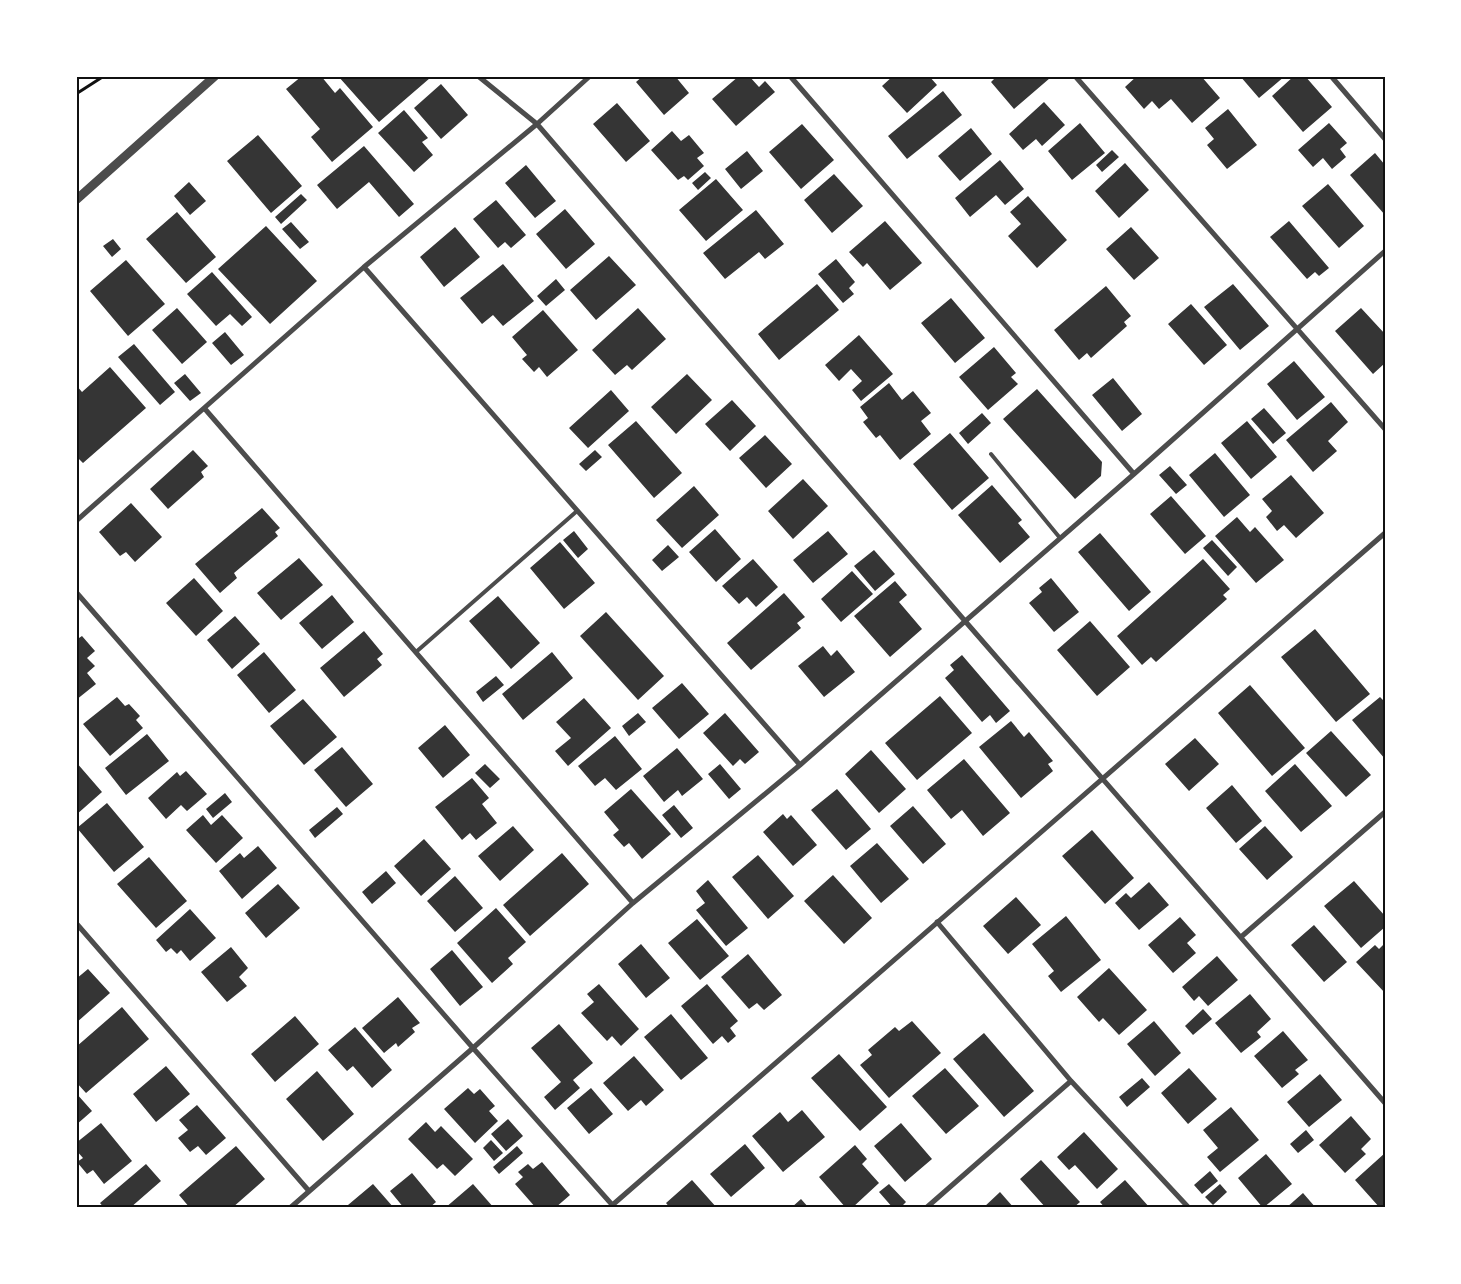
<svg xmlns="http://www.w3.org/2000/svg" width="1461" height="1284" viewBox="0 0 1461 1284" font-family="Inter,sans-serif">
<rect width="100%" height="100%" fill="#fff"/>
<!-- building -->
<path fill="#353535" d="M302,76H321L335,93L340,88L373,127L332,162L311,137L320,129L286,89Z
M338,76H428L430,78L379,122Z
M643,76H675L689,93L664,115L636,82Z
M739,76H749L759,87L765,81L775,92L736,126L712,99Z
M893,76H929L937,85L907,113L882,86Z
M997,76H1049L1050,78L1014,109L991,82Z
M1137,76H1201L1220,98L1192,123L1171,99L1159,109L1152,101L1144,109L1125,87Z
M1240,76H1285L1259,98Z
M1294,76H1305L1332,107L1303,132L1272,96Z
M441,84L468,115L441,139L414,108Z
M943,91L962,115L907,159L888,136Z
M1044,102L1065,125L1042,146L1036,139L1023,150L1009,134Z
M617,103L650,141L626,162L593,124Z
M1228,109L1257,145L1227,169L1207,145L1214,139L1205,128Z
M404,110L428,138L422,142L433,155L414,172L378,133Z
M1080,123L1105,153L1072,180L1048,151Z
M1329,123L1347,143L1340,149L1346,157L1332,169L1323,158L1313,167L1298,150Z
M802,124L834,160L801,189L769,152Z
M971,128L992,154L960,181L938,156Z
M672,131L681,141L689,135L704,153L697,158L704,166L688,180L684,176L678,180L651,150Z
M258,135L302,186L271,213L227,161Z
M364,146L414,204L399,217L369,182L337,209L317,185Z
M1112,150L1119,157L1102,172L1096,165Z
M747,151L763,171L741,189L725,169Z
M1375,153L1385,165V215L1350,175Z
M1000,160L1024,189L1005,205L996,195L970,217L955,198Z
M1125,163L1149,190L1119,218L1095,191Z
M526,165L556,201L535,218L505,183Z
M705,172L711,178L698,190L692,183Z
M834,174L863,206L832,233L804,200Z
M716,179L743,210L706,241L679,210Z
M189,182L206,201L190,215L174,196Z
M1328,184L1364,226L1339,248L1302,206Z
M301,194L307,200L281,224L275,217Z
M1028,196L1067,240L1037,268L1008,236L1021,224L1010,212Z
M496,200L526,235L511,248L505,242L498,248L473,219Z
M565,209L595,244L566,269L536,234Z
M756,210L784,244L765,259L759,252L725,279L703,253Z
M177,212L216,257L186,283L146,239Z
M885,221L922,263L890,290L867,263L863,267L849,252Z
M1289,221L1329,268L1319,276L1315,272L1307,279L1270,237Z
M291,222L309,242L300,249L282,229Z
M266,226L317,281L270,324L218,269Z
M455,227L480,257L444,287L420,257Z
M1131,227L1159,258L1134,280L1106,249Z
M113,239L121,249L112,257L103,246Z
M609,256L636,285L596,320L570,290Z
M836,259L855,282L849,288L854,294L843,303L818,274Z
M126,260L165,304L128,336L90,291Z
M503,264L534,301L503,326L493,315L482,324L460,298Z
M212,272L252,317L242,326L230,314L216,326L187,294Z
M556,279L565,290L546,306L537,296Z
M817,284L839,310L779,360L758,334Z
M1233,284L1269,326L1240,350L1204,307Z
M1106,286L1131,316L1124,322L1127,326L1091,358L1087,353L1079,360L1054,330Z
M951,298L985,338L955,363L921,323Z
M1191,304L1227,345L1204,365L1168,324Z
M177,308L207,342L182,364L152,330Z
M638,308L666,339L632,370L627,365L615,375L592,350Z
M1361,308L1385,334V363L1373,374L1335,331Z
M543,310L578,350L547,377L539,367L534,372L522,359L527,355L512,337Z
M225,332L244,355L231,365L212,343Z
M859,335L893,374L861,401L852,390L862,381L851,369L839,381L825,365Z
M134,344L175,392L160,405L118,357Z
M994,347L1016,373L1011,377L1018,384L988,410L959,377Z
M1294,361L1325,397L1297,420L1267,384Z
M110,367L146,408L83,463L76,456V385L82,392Z
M185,374L201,393L190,401L174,383Z
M687,374L712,400L676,434L651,407Z
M1113,378L1142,414L1122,431L1092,395Z
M889,383L902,400L913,391L931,413L921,421L931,434L900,460L880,435L876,438L863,422L868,418L860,407Z
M1037,389L1102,462L1101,476L1075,499L1003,419Z
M611,390L629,411L588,448L569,428Z
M732,400L756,426L730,451L705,424Z
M1331,402L1348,422L1328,441L1337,451L1313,472L1286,440Z
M1264,408L1286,433L1273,444L1251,419Z
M982,413L991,423L968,444L959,433Z
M636,421L682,473L654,498L608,445Z
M1247,421L1277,457L1251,479L1221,443Z
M950,433L989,478L952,510L913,464Z
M765,435L792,464L766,488L739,458Z
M193,450L208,466L201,472L204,477L168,509L150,489Z
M595,450L602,457L586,471L579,464Z
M1215,453L1250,495L1224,517L1189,475Z
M1170,466L1187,485L1176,494L1159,475Z
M1291,475L1324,513L1296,538L1284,525L1277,531L1266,517L1272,511L1262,499Z
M803,479L828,506L793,539L768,511Z
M992,485L1022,520L1018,523L1030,537L1000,563L958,515Z
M694,486L719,515L682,548L656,520Z
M1171,496L1206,536L1185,554L1150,514Z
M131,503L162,537L135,562L126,552L120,556L99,532Z
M262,508L280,528L275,532L278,536L234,573L237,578L220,593L195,564Z
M1237,517L1250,532L1255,527L1284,560L1256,583L1215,536Z
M715,529L741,559L716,582L689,552Z
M574,531L588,549L578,558L563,540Z
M828,531L848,554L813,583L793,560Z
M1100,533L1151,592L1129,611L1078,552Z
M1212,540L1237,567L1228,576L1203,548Z
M560,542L595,583L564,609L530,568Z
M668,545L679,557L662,571L652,560Z
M874,550L895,574L875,591L854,566Z
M299,558L323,585L281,620L257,593Z
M753,559L778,587L756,607L747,597L739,604L722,586Z
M1203,559L1230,589L1223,595L1227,599L1156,662L1151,657L1142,665L1117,636Z
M852,571L873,594L841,622L821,599Z
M194,578L223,611L196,636L166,603Z
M1051,578L1079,612L1054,632L1029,603L1042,592L1039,588Z
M895,581L907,595L899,602L922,629L890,657L854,616Z
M784,593L805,617L797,623L801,628L751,670L727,643Z
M332,595L354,622L322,649L299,623Z
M498,596L540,643L511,669L469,621Z
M606,612L664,676L638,700L580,636Z
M235,616L260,644L232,669L207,640Z
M1090,621L1130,667L1097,696L1057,650Z
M1315,629L1370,694L1336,722L1281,657Z
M364,631L383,654L377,659L382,665L344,697L320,668Z
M82,636L95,651L87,658L95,666L87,673L96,684L76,700V640Z
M823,646L831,656L837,650L855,672L824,697L798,666Z
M264,652L296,690L269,713L237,675Z
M552,652L573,678L523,720L502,694Z
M962,655L1010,711L996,723L990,715L982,722L945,678L954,670L950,665Z
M496,676L504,685L483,702L476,692Z
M682,683L709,714L679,739L652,708Z
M1250,685L1305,748L1272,776L1218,713Z
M940,696L972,733L917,780L885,743Z
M117,697L125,706L129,704L140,716L136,720L143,728L110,756L83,724Z
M1380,697L1385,702V759L1352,720Z
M584,698L611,728L568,766L555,751L571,738L556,722Z
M303,699L337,737L304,765L270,726Z
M638,713L646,722L629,736L622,726Z
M725,713L759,752L745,764L740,759L733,766L703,733Z
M1011,721L1024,737L1029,732L1053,761L1048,764L1053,771L1021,798L979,747Z
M445,725L470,755L443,778L418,748Z
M1331,731L1371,775L1346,797L1306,753Z
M147,734L169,761L126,795L105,768Z
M615,736L642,769L616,790L605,778L595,786L578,766Z
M1195,738L1219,764L1189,791L1165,764Z
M342,747L373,784L346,807L314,770Z
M677,748L703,779L682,796L678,790L664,802L643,776Z
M871,750L906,789L879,813L845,774Z
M964,759L1010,813L983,836L962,810L951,819L927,790Z
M76,762L102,792L76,815Z
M485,764L500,779L490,788L475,773Z
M720,764L741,789L729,799L708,774Z
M1295,764L1332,806L1301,832L1265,791Z
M186,771L207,794L187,811L181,805L166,819L148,798L177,772L180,776Z
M472,778L489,798L482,804L497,823L476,840L470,833L462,840L435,807Z
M1232,785L1262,821L1236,843L1206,808Z
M631,789L671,834L642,859L629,843L624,847L613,835L619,830L604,812Z
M837,789L871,829L846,850L811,810Z
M225,793L232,802L213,818L206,809Z
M107,803L144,847L114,872L77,828Z
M674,805L693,828L681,838L662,815Z
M913,806L946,844L923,864L890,826Z
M337,807L343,814L315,838L309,830Z
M783,814L787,819L791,815L817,845L793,866L763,832Z
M203,815L211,825L222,815L243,838L216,863L186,830Z
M513,826L534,850L500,881L478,856Z
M1265,826L1293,857L1267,880L1239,849Z
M1092,830L1134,878L1105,904L1062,856Z
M424,839L451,869L421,896L394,866Z
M877,843L909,879L881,903L850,866Z
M258,846L277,868L242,899L219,871L240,853L244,858Z
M562,853L589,884L530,936L503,905Z
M758,855L794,896L768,919L732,877Z
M149,857L187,901L156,928L117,884Z
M386,871L396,883L372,904L362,892Z
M833,875L872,918L844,944L804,901Z
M455,876L483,908L455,932L427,901Z
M708,880L748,928L726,946L696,910L705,903L696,891Z
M1354,881L1385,916V927L1361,948L1324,906Z
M1149,882L1169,905L1139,930L1115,903L1126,893L1131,898Z
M278,884L300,908L266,938L245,913Z
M1016,897L1041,925L1008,954L983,926Z
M496,908L526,942L508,958L513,964L492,983L457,943Z
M190,909L216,938L190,961L181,950L177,954L171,948L166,952L156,940Z
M1066,916L1101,960L1061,992L1048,976L1054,971L1032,944Z
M1180,917L1196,935L1187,943L1196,953L1173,973L1148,945Z
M697,919L729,956L700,980L668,943Z
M1314,925L1347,962L1324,982L1291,945Z
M1385,943V993L1356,962L1375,945L1379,949Z
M641,944L670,978L646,998L618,964Z
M231,947L248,968L239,977L247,986L227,1002L201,972Z
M452,950L483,987L460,1006L430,969Z
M748,954L782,995L764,1010L757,1003L749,1009L721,977Z
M1217,956L1238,980L1208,1006L1199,996L1194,1001L1182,987Z
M1109,968L1147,1010L1119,1035L1103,1018L1099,1022L1077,997Z
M88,969L110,993L76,1023V979Z
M599,984L639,1029L621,1046L612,1036L607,1041L581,1013L594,1002L587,994Z
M707,984L738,1021L730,1028L736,1036L728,1043L722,1036L713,1044L681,1006Z
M1250,994L1271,1019L1257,1032L1261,1037L1241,1053L1215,1023Z
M398,997L420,1023L412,1028L415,1032L398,1047L396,1043L384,1053L362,1028Z
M122,1007L149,1039L86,1093L76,1082V1047Z
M1203,1009L1212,1019L1193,1035L1185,1026Z
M671,1014L708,1058L681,1080L644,1037Z
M295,1016L319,1044L275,1082L251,1054Z
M912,1021L941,1053L889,1098L860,1065L872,1055L868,1050L895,1027L899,1031Z
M1154,1021L1181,1053L1155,1076L1127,1044Z
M559,1024L593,1063L573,1080L580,1088L555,1110L544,1097L561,1082L531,1048Z
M355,1027L392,1070L372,1088L353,1066L347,1071L328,1050Z
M1283,1031L1308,1060L1295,1070L1299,1074L1282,1088L1254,1056Z
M984,1033L1034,1091L1004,1117L953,1059Z
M839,1054L887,1107L860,1131L811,1078Z
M634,1056L664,1090L646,1106L641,1100L628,1111L603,1083Z
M166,1066L190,1094L156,1122L133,1094Z
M945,1068L979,1106L946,1134L912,1096Z
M1189,1068L1217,1099L1188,1124L1161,1093Z
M317,1071L354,1114L323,1141L286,1099Z
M1320,1074L1342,1100L1309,1127L1287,1102Z
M1142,1078L1150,1087L1127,1107L1119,1097Z
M468,1088L474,1094L480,1089L495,1106L489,1111L498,1121L475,1143L444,1109Z
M591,1088L613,1114L589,1134L567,1108Z
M76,1093L92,1111L76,1125Z
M197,1105L226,1138L206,1155L198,1146L190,1152L178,1138L188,1130L179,1120Z
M1231,1107L1259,1140L1220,1172L1207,1157L1218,1148L1203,1130Z
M802,1110L825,1137L783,1172L752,1136L780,1112L788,1122Z
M1351,1116L1371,1139L1361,1149L1366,1154L1345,1173L1319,1145Z
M508,1119L523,1136L506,1151L491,1134Z
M426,1122L435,1132L441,1126L473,1159L455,1176L443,1164L437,1169L408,1139Z
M101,1123L132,1161L104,1184L93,1170L87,1174L77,1162L83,1158L76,1150V1143Z
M901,1123L932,1159L905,1182L874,1146Z
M1306,1130L1314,1140L1298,1153L1290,1144Z
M1084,1132L1118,1169L1097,1189L1075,1165L1069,1170L1057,1157Z
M491,1140L503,1153L494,1161L483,1148Z
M745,1144L765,1168L731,1197L710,1174Z
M855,1145L867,1159L862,1164L879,1183L852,1208H846L819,1177Z
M236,1146L265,1179L232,1208H190L179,1195Z
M517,1146L523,1153L499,1174L493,1167Z
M1385,1153V1208H1380L1355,1180Z
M1266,1154L1292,1184L1263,1208L1238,1178Z
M1041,1160L1080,1202L1073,1208H1046L1020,1179Z
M542,1162L570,1195L555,1208H536L515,1184L523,1177L518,1172L528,1164L533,1169Z
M146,1164L161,1181L130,1208H119L117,1206L114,1208H104L100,1203Z
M1210,1171L1218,1181L1202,1194L1194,1185Z
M412,1173L436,1202L429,1208H404L390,1191Z
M692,1180L717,1208H670L666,1203Z
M1125,1180L1150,1208H1105L1100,1202Z
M373,1184L394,1208H351L348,1205Z
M473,1184L494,1208H445Z
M889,1184L906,1202L900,1208H893L879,1192Z
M1220,1184L1227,1192L1213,1205L1205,1197Z
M1000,1192L1014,1208H983Z
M1303,1193L1316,1208H1286Z
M801,1199L809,1208H791Z"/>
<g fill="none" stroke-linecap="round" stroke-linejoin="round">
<!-- path -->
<path stroke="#111" stroke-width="3" d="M76,94L104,76"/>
<!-- service -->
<path stroke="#4c4c4c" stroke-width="4" d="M991,454L1060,538
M416,652L577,511"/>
<!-- minor -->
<path stroke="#4c4c4c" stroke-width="5" d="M478,76L537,124L965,621L1385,1103
M790,76L1134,474
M1075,76L1385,429
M1331,76L1385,139
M364,267L800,765
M205,409L633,903
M76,521L364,267L537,124L590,76
M76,592L473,1048L615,1208
M937,922L1071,1081L1189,1208
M76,923L309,1191
M1241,937L1385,812
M290,1208L473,1048L633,903L800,765L1134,474L1385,251
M609,1208L1385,533
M926,1208L1071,1081"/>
<!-- tertiary -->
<path stroke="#4c4c4c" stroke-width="9" d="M76,200L215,76"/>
</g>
<!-- border -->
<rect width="1461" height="1284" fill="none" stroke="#ffffff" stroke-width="155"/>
<rect x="78" y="78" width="1306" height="1128" fill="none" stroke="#111" stroke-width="2"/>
</svg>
